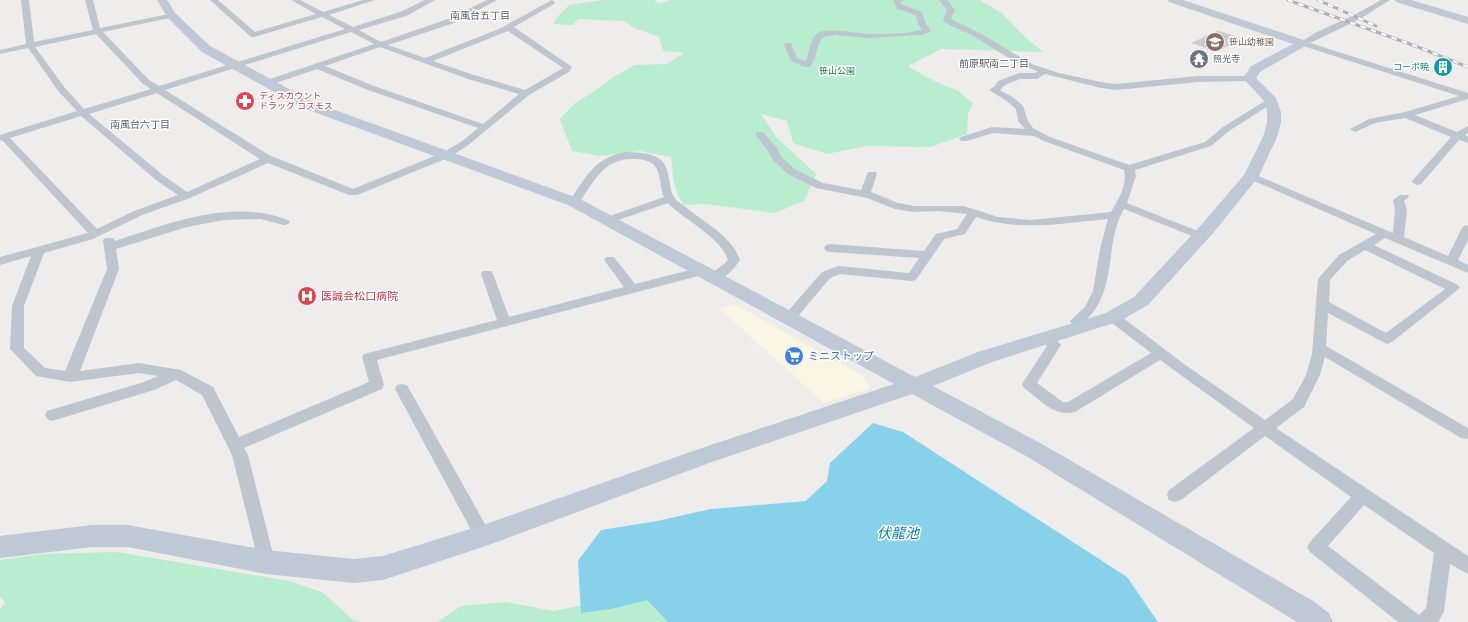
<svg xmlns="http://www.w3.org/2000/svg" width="1468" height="622" viewBox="0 0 1468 622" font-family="'Source Sans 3','Noto Sans JP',sans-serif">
<rect width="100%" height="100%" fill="#efecec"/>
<!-- commercial -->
<path fill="#fbf5e4" d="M734,304L863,376L870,388L824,403L720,309Z"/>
<!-- green -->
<path fill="#b9edcf" d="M604,0H654L659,4L670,0H980L1002,13L1025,37L1043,52L941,49L908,66L930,79L958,91L973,103L968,114L967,134L931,147L866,146L827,154L793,143L787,121L761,114L777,138L816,174L804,201L775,213L705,204L684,205C673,190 673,175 671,157L640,151L600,156L572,151L560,119L575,103L595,91L612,78L635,65L667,64L684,53L663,51L659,37L634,28L625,21L578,19L573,25L553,24L558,16L569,5Z
M118,552L289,581L322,592L352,619L359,622H0V609L5,603L0,597V560L42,554Z
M646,593L682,622H437L461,606L507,602L553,611Z"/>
<!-- water -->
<path fill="#87d2ea" d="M873,423L903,432L1127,577L1158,622H668L647,600L611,609L581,613L578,561L601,530L657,521L711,509L806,501L827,481L830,463Z"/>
<!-- building -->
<path fill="#c9cbd1" stroke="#d0d2d8" d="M1218,31L1243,39L1216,51L1192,43Z"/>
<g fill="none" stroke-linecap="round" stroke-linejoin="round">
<!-- street -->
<path fill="#bdc6cf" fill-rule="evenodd" d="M21,0H29L34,42L93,30L85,0H93L100,28L174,13V17L103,32L149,80L159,86L345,29L322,17L254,37H251L210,0H218L255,32L316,14L291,0H300L323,12L363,0H375L329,15L353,27L400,12L425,0H435L406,16L359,30L381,42L448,19L487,0H497L454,23L388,45L425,58L499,29L552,0L555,2L554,4L514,27L572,67L569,72L529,95L467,146L450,157L357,195H349L268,163L190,198L142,215L93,239L44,253L24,306V348L45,368L65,371L107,269L103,240L105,238H113L115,241C161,226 212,206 261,213C270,214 279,217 288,220L290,222L288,224L284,225L260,219L224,220L187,227L116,249L119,269L80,371L139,363L181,370L213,387L239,437L369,382L362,357L364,354L497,320L481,274L483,271H491L493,274L509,317L624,287L604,260L606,257H614L635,284L702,267L706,268L708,271L706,274L377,360L384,385L382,389L244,448L248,455L275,562L272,568L266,570L260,568L232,455L202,395L176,380L154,390L52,421L47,419L45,415L47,411L144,382L158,376L139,373L70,382L36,376L10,349L12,306L31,256L0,265V257L88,233L2,140L0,141V135L77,111L59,92L28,48L0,54V50L26,44ZM508,31L563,68L525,90L474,75L433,61ZM351,32L374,44L264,81L263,83L264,85H270L317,69L368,90L478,128L461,142L442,153L353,189L269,155L165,90ZM96,34L143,84L151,89L84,109L65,88L35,47ZM380,47L468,79L519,94L483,124L374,86L325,66ZM157,93L260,159L187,192L164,176L89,114ZM81,116L156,180L178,195L134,211L97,229L10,138Z
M893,0H904L900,2L903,5L922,12L926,24L931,31L922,35L869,38L835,35L823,37C816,46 817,58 810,67H804L791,61L784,45L785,43H791L797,58L806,61C810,53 809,38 818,33C828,27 857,34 870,34C886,34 907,34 922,30L918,24L916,15L897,9Z
M939,0H947L955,10L951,19L980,33L1032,64L1059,73L1101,82L1116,84L1198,76H1252L1253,78L1252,80L1249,81L1198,82L1116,90L1101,88L1045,74L1037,79H1020L1005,85L1000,90L1014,98L1023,106L1028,121L1033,128L1050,137L1129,165L1205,142L1223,127L1268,99L1271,98L1276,101L1229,131L1211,146L1135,170L1136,176L1127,203L1205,234L1207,236L1205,238H1197L1124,209C1103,246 1119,289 1085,321L1090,327L1088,330C1079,332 1075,328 1070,321L1085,307L1093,291L1100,249L1108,219C1063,223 1020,232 976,217L965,234L944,239L916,280L912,281L840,274L830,278L794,321L789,322L784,321L782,318L822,272L835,267L839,266L909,273L919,258L830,252L826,251L824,248L826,245L830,244L924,251L936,234L957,229L967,214L937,211L914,212L895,209L867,198L816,188L788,174L773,160L768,151L755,134L757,132H763L777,148L781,157L796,170L823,183L861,190L868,172H876L877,174L871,192L898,203L914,206H964L998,217L1031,220L1111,212C1118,200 1128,184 1124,170L1044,141L1034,136L993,133L967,141H961L959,139L961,137L992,127L1025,129L1018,121L1016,109L1008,102L989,90L995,86L998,81L1019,73H1035L1037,71C1014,64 996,49 975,37C965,31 954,28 944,22L943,20L947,10Z
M1381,0H1390L1360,19L1310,43L1468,93V99L1415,115L1457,132L1468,126V133L1465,135L1468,137V143L1459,140L1421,184L1417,185L1412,182L1413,180L1451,137L1405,118L1375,123L1355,132L1350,129L1369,119L1405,112L1459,96L1300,45L1299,43L1315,33L1354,15Z
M625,152C637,153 652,152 661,160C672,171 667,189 676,200C680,203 685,206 688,209C707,224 732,237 740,260C734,269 722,284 710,281L708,278C713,270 722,267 728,260C720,236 685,221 668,203L612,222H604L602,220L604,218L664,197C659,188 662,174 654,165C649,160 641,159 634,159C603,158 594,182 578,204H570L569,202C586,177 594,158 625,152Z
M1251,173L1393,233L1395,210L1393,200L1400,195H1408L1409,197L1404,201L1407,210L1404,237L1448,256L1462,228L1464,226L1468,225V240L1458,260L1468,265V273L1385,238L1374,245L1458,285L1460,288L1392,342L1387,344L1328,313L1326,346L1468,428V439L1461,438L1325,357L1320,375L1304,407L1276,428L1468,556V574L1450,564L1444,612L1438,622H1398L1310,552L1307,547L1310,542L1351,497L1265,436L1181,500L1175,502L1169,500L1167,495L1169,490L1254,428L1160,360L1075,412C1055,418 1039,399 1024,388L1022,384L1047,346L1040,338L1042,335C1051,332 1056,338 1061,345L1037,383L1063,402H1068L1151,353L1108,320L1106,317L1108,314L1113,313L1118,314L1184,364L1265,420L1293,399L1306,375L1312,354L1318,279L1339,255L1376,234L1247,178L1246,176ZM1365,250L1445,289L1386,333L1329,302L1330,280L1347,261ZM1364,505L1434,553L1426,608L1419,615L1328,546Z
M402,384L407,385L489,531L492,536L489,541L483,543L477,541L395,389L397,385Z"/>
<!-- secondary -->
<path fill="#bec9d5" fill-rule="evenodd" d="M157,0H167L175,13L210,46L313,102L580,199L915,377L978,352L1106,313L1134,297L1202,224L1244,175L1263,137L1267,123V112L1265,102L1243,78L1251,66L1293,44L1169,2L1168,0H1183L1307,41L1309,43L1307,45L1260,72L1256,78L1276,98L1281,112V123L1277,137L1259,176L1214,232L1148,305L1120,321L992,362L933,386L1042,444L1313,601L1329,613L1333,622H1297L1026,456L912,394L712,462L483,547L383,580L354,583L266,574L128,547H92L0,558V536L92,525H128L266,550L354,559L383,556L483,525L696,450L894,384L568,205L303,108L202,52L167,17Z
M1395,0H1411L1468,17V24L1396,2Z"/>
<defs>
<path id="rail" d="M1288,0L1418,47L1468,67
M1318,0L1376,26"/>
</defs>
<!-- rail casing -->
<use href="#rail" stroke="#aeb1b7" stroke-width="3"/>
<!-- rail -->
<use href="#rail" stroke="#fff" stroke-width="2" stroke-dasharray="5.5" stroke-linecap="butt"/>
</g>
<!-- icons -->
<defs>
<symbol id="school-disc" viewBox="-11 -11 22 22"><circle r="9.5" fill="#8d6e63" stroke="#fff"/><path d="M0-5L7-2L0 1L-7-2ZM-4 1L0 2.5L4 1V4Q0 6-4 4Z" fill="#fff"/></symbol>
<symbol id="temple-disc" viewBox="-11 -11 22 22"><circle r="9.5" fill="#6b7280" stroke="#fff"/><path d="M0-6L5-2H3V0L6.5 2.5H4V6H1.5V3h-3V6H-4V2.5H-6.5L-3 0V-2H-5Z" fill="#fff"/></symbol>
<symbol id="building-disc" viewBox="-11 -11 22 22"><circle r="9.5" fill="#0f9aa8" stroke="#fff"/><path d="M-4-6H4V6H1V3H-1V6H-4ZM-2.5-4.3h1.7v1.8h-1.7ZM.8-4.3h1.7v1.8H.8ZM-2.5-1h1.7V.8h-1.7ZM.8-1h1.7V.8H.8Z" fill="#fff"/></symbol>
<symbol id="pharmacy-disc" viewBox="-11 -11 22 22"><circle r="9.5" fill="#e0444e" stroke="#fff"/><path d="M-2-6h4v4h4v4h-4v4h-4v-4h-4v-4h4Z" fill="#fff"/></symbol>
<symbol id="hospital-disc" viewBox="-11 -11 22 22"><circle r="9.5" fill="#e0444e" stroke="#fff"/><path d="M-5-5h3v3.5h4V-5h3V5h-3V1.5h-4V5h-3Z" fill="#fff"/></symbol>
<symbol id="supermarket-disc" viewBox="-11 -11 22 22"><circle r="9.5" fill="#3f7fe0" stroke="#fff"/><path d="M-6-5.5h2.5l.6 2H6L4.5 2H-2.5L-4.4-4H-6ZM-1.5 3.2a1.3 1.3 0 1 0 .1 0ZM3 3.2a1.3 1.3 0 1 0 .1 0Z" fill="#fff"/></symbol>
</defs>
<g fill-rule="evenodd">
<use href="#school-disc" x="1204" y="31" width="22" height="22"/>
<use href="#temple-disc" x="1188" y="48" width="22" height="22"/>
<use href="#building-disc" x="1432" y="56" width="22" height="22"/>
<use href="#pharmacy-disc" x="234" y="90" width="22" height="22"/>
<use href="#hospital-disc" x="296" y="285" width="22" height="22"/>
<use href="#supermarket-disc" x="783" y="345" width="22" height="22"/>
</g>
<g text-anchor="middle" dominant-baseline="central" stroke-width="3" stroke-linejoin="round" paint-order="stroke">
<!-- far-education labels -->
<g font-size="9" fill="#785e54" stroke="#fff" text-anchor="start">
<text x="1229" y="42">笹山幼稚園</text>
</g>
<!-- far-worship labels -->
<g font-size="9" fill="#5b616d" stroke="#fff" text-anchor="start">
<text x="1213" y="59">照光寺</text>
</g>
<!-- far-culture labels -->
<g font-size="9" fill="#0d838f" stroke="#fff" text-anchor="end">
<text x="1429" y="67">コーポ暁</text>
</g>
<!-- far-park labels -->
<g font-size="9" fill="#17794b" stroke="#fff">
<text x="837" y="71">笹山公園</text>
</g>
<!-- far-health labels -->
<g font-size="9" fill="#be3a42" stroke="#fff" text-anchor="start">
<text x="259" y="96">ディスカウント<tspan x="259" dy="10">ドラッグ コスモス</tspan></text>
</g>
<!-- far-neighbourhood labels -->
<g font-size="10" fill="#595c61" stroke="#fff">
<text x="480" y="16">南風台五丁目</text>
<text x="994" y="64">前原駅南二丁目</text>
<text x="140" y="125">南風台六丁目</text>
</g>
<!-- health labels -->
<g font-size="11" fill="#be3a42" stroke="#fff" text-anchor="start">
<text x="321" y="296">医誠会松口病院</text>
</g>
<!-- shop labels -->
<g font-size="11" fill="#366cbe" stroke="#fff" text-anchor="start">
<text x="808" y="356">ミニストップ</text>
</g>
<!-- near-water labels -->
<g font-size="14" font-style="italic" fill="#0d7fa4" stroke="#fff">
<text x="898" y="534">伏龍池</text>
</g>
</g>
</svg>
